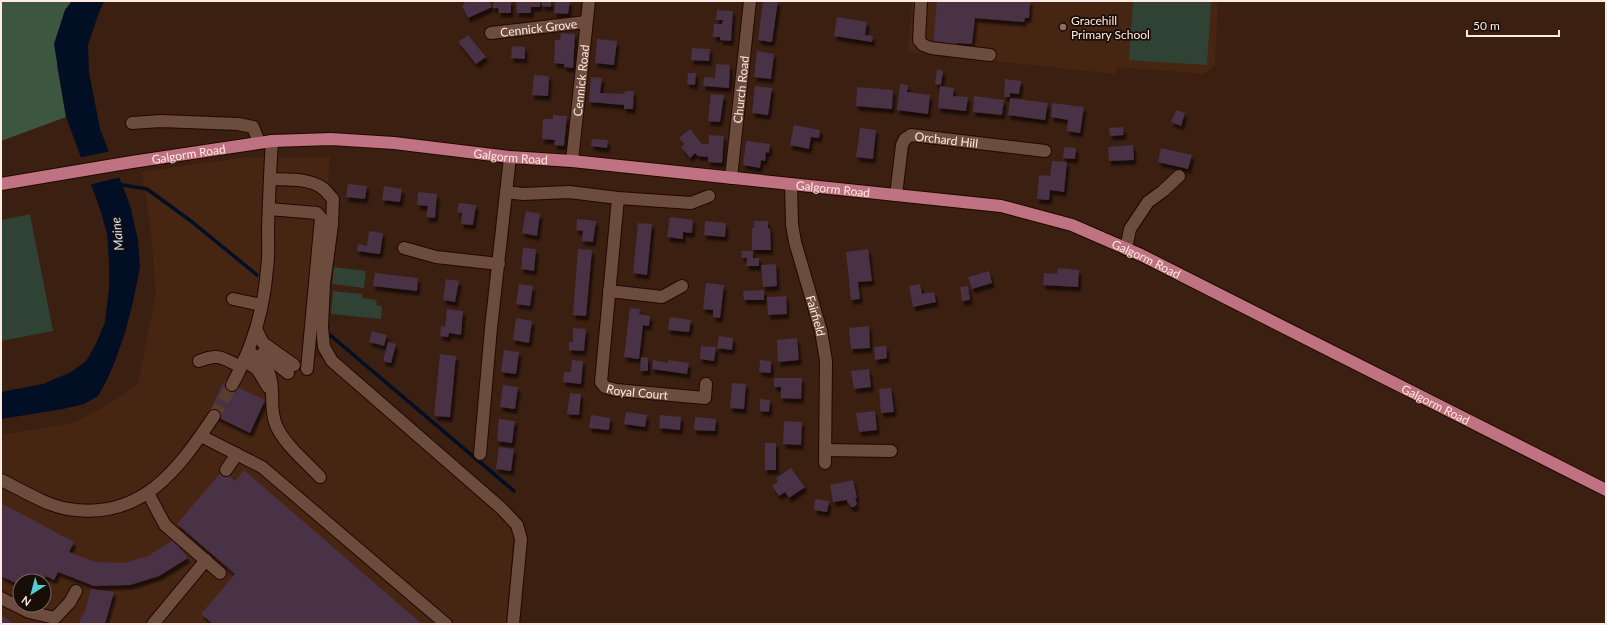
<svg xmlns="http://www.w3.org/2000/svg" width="1607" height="625" viewBox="0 0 1607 625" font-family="Lato,sans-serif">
<defs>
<filter id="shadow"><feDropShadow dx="2.5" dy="4.5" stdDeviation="1" flood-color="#0009"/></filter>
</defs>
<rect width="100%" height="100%" fill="#3b1f11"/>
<!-- built -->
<path fill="#472513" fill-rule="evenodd" d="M901,1H1218L1215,65L1204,74L1117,67L1116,74L908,52L912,2Z
M330,157L312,358L320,356L403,431L510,523L514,531L506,624H1V435L75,422L109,404L138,384L156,293L151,232L142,172L239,158ZM20,581H44V605H20Z"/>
<!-- green -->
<path fill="#304233" d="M1133,1H1211L1207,65L1129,60Z
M30,214L53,331L1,341V220Z
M334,267L366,271L364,288L332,284Z
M333,291L362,294V298L377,300L376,305L382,306L381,319L331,314Z"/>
<!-- forest -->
<path fill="#3c563f" d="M1,1H72L65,10L57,66L66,117L1,141Z"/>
<!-- water -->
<path fill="#010e23" d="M72,1H104L98,15L88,45L89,72L100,129L130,205L138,240L140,267L133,302L125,333L115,361L106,382L98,396L84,404L63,409L1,419V392L43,384L71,372L86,361L96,344L105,322L109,289V261L107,233L99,206L66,117L54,44L65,10Z"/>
<!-- pier -->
<path fill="#3b1f11" d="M111,151L121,177L89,185L78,158Z"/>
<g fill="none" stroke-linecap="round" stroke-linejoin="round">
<!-- stream -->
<path stroke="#010e23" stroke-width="3.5" d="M118,186L123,185L147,189L191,221L257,275
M330,335L514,491"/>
</g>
<!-- building -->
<path fill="#4a3045" filter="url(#shadow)" d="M463,1H489L492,7L468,18L462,6L465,4Z
M493,1H511V13H499L498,8H493Z
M516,1H540V7H531V13H517Z
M542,1H551V7L542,6Z
M555,1H570L568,14L554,13Z
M763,1H778L772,42L758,40Z
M937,1H1030L1029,18H1025L1024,22L975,18L972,44L957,43V46L933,44Z
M717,10L733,11L731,41L720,40V37H713L714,24H722L723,20H716Z
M837,17L867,22L865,35L873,36L872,42L834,36Z
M561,33L575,34L573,68L564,67V64L554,63L555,40H560Z
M468,35L486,57L476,64L458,42Z
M597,39L617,41L614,65L595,63Z
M512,46L525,47V59L511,58Z
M692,48L710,49L709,61L691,60Z
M757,51L774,54L771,79L754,77Z
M716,64L730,65L729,88L703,86L704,77L715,78Z
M937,69L943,71L941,85L935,84Z
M688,73H696L695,85L687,84Z
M534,75L549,76L548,96L532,95Z
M591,77L602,78L600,93L624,94L625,91H634L633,109H624V105L589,102Z
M1005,79L1021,81L1019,94L1010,93V97H1004Z
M900,84L908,85L907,92L930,95L928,114L897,110Z
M755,86L772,88L768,115L752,113Z
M940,86L954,88L953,96L968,97L966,111L938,108Z
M857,87L893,90L892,109L856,106Z
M711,94L724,95L720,122L708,121Z
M974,96L1004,100L1002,115L973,112Z
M1010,98L1048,103L1045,120L1008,115Z
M1052,103L1084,107L1080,133L1067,131L1068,120L1051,117Z
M1176,110L1185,113L1181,126L1171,122Z
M553,115L567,116L564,146L554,145L555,140L542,139L543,119H553Z
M794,125L820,130L819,138L811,137L809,149L790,145Z
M1123,127L1124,135L1110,136L1109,128Z
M860,128L876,130L873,159L856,157Z
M690,129L702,144H709V135L724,136L722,163L708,162V157L698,156L695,153L690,158L681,147L684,144L679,138Z
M592,139L608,140L607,148L591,146Z
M746,141L770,144L769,153L766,152L765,161L761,160L760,168L743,165Z
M1133,145L1134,160L1109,161L1108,147Z
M1064,147L1076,148L1075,159L1063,158Z
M1161,148L1192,155L1188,169L1158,162Z
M1052,161L1067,162L1064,192L1050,190L1049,200L1037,199L1039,175L1050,176Z
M348,184L367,186L365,199L346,197Z
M384,186L402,189L400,202L382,200Z
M418,192L437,194L435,218L426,217L428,206L417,205Z
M459,203L476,205L473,225L461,224L462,213L457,212Z
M526,211L540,214L537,236L522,233Z
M670,217L693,220L692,233L683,232V239L667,237Z
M577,219L596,221L593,242L582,241L583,231L576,230Z
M705,221L726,223L725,237L704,235Z
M754,221H768V228H770L771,250H752V228H754Z
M638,223L652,224L647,275L633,273Z
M369,231L383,233L380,254L357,251L358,244L367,246Z
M523,248L536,249L534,271L521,269Z
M578,249L592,250L586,316L573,315Z
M868,249L872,281L858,282L860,299L851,300L846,252Z
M741,251H753V258H759V266H746L747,258H742Z
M776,264L777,286L763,287L761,265Z
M1058,268L1079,270L1078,287L1043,285L1044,273L1057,274Z
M989,271L992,283L972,289L968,277Z
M375,273L418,278L417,291L373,286Z
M446,279L459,281L455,302L443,300Z
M706,283L724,285L720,318L713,317V310L703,309Z
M519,284L533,286L530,306L516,304Z
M920,284L922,294L934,292L936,302L913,307L909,286Z
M968,286L970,300L962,301L960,287Z
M764,290V300H744L743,291Z
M786,296L787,314L768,315L767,297Z
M630,308L640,309L639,314L650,316L649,326L643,325L639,359L624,357Z
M447,309L463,311L461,335L449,333L448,337L440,336L441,326L445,327Z
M670,317L691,320L689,332L668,330Z
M516,318L532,321L529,343L513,340Z
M869,326L870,348L851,349L849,328Z
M573,328L586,329L584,351L569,350V342H573Z
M372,331L387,335L384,346L369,342Z
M719,336L733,338L732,350L717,348Z
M797,338L799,360L778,362L777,340Z
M388,342L396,344L391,363L383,361Z
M701,346L716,347L714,361L700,359Z
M886,346L887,358L875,360L874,347Z
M504,350L519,352L516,374L501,372Z
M440,354L456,356L450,417L434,416Z
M641,357L648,358V371H640Z
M572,360L583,361L581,384L563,382L564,372H571Z
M653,360L668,363V360L689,363L687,374L652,369Z
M760,360L771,361V373L759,372Z
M869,369L871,387L854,389L851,371Z
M774,378H802L801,399L781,398V387H774Z
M224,381L265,400L250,433L209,413Z
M732,383L746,384L744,409L730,408Z
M503,385L518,387L515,409L500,407Z
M891,388L894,412L881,413L879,389Z
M570,393L581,394L579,415L567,414Z
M760,399L770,400L769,412L760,411Z
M875,411L877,430L859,432L856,413Z
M626,412L647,415L645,427L624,424Z
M591,415L610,418L609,430L589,428Z
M660,415L681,417L680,430L659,428Z
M695,417L716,419L715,431L694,430Z
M499,419L515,421L512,443L497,441Z
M784,421L802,422L801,445L783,444Z
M765,443H776V470H765Z
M499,447L514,449L511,471L496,469Z
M791,468L805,487L789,498L785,492L779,496L772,486L778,482L776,478Z
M223,470L235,481L244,470L422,624H213L201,614L235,574L177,524Z
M853,480L857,498H855L857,504L854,507H851L847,502V500L833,502L830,485Z
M815,499L829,501L827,512L814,510Z
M1,503L74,542L69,552L95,562L124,563L148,556L173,540L188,558L159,576L130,585L94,586L58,572L54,580L46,576L43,581H20V585L1,576Z
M91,589L114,592L105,624H78L85,611Z
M1,614L13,624H1Z"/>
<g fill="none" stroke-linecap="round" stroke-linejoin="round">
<!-- minor-tunnel -->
<path stroke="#583e30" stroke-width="12" stroke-dasharray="12 6" stroke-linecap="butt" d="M214,416L232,385"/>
<defs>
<g id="minor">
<path d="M921,1L919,40L923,45L931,48L990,55"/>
<path id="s1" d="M491,33L586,22"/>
<path d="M132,123L161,121L238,124L253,127L259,142"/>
<path id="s2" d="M572,161L589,1"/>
<path id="s3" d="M731,178L750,1"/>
<path d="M270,179C287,180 307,178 321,187C326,190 329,195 333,199L332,225L324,284L322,327L324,347L332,361L501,508L517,525L521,539L513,624"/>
<path id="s4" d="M791,184L792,224L795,242L821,331L826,361L825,463"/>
<path d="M506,192L523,194L569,192L618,198L691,203L709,196"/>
<path id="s5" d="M896,195L902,145L905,139L911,135L1045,151"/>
<path id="s6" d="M618,198L601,382L605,387L616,390L705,398L706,384"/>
<path d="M269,209L317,213L321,218L307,369"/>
<path d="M404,248L436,257L499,264"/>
<path d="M1126,249L1130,229L1148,202L1163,191L1179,176"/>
<path d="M609,291L662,297L682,286"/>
<path d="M233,299L261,305"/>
<path d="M256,329L263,343L294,365"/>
<path d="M248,351C254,356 262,360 266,367C277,385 268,407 276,425C284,444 306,462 320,477"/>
<path d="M263,353L288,373"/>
<path d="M244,360L257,369L268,387"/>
<path d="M199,361C220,353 222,358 241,367"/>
<path d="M232,385C252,349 264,309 267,269C269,256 268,242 268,229C269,200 270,170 272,141"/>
<path d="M201,436L262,467L446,624"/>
<path d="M825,450L891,451"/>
<path d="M480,454L491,328L510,157"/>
<path d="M226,470L237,454"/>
<path d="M1,480C22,490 45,505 68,509C141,521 178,470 214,416"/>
<path d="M148,493L165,525L220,573"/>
<path d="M1,598L29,612L55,618L70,602L76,591"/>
<path d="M153,624L206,560"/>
</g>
<g id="major">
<path id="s7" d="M1,184L132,162L272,141L331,139L394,143L510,157L572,161L1001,206L1072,225L1141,255L1606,490"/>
</g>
</defs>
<!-- minor casing -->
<use href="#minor" stroke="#210800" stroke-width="14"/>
<!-- major casing -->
<use href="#major" stroke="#210800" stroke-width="14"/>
<!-- minor -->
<use href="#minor" stroke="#6c4c3d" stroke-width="12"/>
<!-- major -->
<use href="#major" stroke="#bf7281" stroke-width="12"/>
</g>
<!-- markers -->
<circle fill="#8d6e63" stroke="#190d07" stroke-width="1.5" cx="1063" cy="27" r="4"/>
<g text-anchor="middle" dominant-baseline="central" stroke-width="3.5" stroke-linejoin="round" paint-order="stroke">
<!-- poi labels -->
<g font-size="12" fill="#ffebe2" stroke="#190d07" text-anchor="start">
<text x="1071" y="20">Gracehill<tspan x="1071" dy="14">Primary School</tspan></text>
</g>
<!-- street labels -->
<g font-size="12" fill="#ffebe2" stroke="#190d07">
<text stroke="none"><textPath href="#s1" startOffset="48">Cennick Grove</textPath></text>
<text stroke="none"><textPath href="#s2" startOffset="81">Cennick Road</textPath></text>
<text stroke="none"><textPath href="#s3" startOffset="89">Church Road</textPath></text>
<text stroke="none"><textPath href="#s5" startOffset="100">Orchard Hill</textPath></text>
<text stroke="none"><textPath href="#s7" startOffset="190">Galgorm Road</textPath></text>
<text stroke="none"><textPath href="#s7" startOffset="514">Galgorm Road</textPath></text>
<text stroke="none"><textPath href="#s7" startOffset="838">Galgorm Road</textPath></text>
<text stroke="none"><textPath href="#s7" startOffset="1162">Galgorm Road</textPath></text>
<text stroke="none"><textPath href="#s4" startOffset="135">Fairfield</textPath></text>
<text stroke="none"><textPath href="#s6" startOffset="224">Royal Court</textPath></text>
<text stroke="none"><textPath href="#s7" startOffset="1486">Galgorm Road</textPath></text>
</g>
<!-- water labels -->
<g font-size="13" font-style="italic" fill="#cae1fe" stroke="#190d07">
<text transform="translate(117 234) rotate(-96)">Maine</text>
</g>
</g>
<!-- border -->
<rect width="1607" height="625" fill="none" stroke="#ffebe2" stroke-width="4"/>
<!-- north arrow -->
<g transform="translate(32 593) rotate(216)"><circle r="19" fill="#190d07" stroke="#75665f"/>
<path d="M0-3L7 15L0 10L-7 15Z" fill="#52ccd0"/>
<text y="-6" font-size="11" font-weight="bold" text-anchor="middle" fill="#ffebe2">N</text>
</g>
<!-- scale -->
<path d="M1467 30v6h92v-6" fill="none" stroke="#ffebe2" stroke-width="2"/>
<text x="1473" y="30" font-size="12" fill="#ffebe2" stroke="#190d07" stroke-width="3" paint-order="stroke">50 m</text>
</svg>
